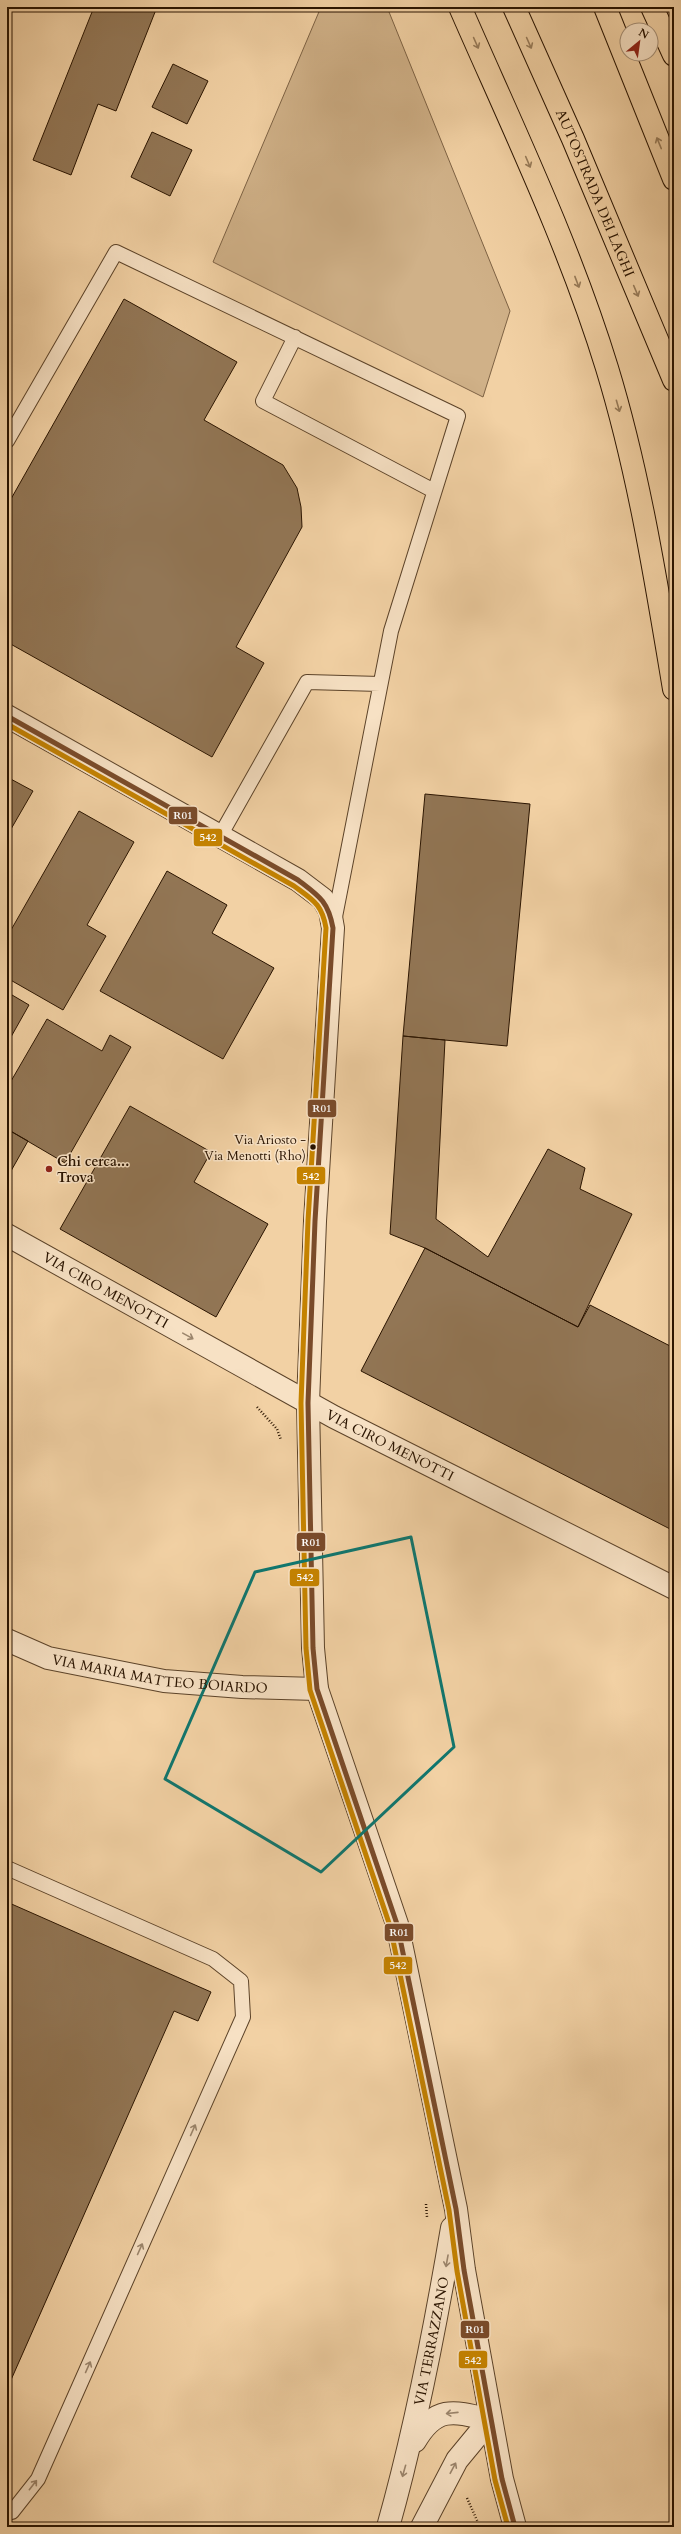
<svg xmlns="http://www.w3.org/2000/svg" width="681" height="2534" viewBox="0 0 681 2534" font-family="Cardo,serif">
<rect width="100%" height="100%" fill="#f2d1a4"/>
<filter id="stains"><feTurbulence type="fractalNoise" baseFrequency=".005" numOctaves="4"/><feColorMatrix values="0 0 0 0 .2 0 0 0 0 .09 0 0 0 0 .02 0 0 0 .5 -.17"/></filter>
<radialGradient id="worn" r=".72"><stop offset=".6" stop-color="#630" stop-opacity="0"/><stop offset="1" stop-color="#630" stop-opacity=".3"/></radialGradient>
<!-- green -->
<path fill="#d0b188" stroke="#7d6244" d="M321,7H387L510,311L483,397L213,262Z"/>
<!-- building -->
<path fill="#927655" stroke="#2a1400" d="M94,7H157L116,111L98,104L71,175L33,160Z
M173,64L208,81L187,124L152,107Z
M152,132L192,150L170,196L131,177Z
M124,299L237,362L204,420L283,465L297,488L301,507L302,527L236,647L264,663L212,757L7,642V506Z
M7,777L33,791L7,836Z
M425,794L530,804L507,1046L403,1036Z
M79,811L134,842L87,925L106,936L63,1010L7,978V937Z
M167,871L227,905L212,933L274,968L223,1059L100,991Z
M7,992L29,1005L7,1044Z
M47,1019L102,1051L110,1035L131,1047L65,1163L7,1129V1088Z
M403,1036L445,1040L436,1219L488,1257L548,1149L585,1168L580,1189L632,1214L578,1327L425,1248L390,1234Z
M130,1106L211,1152L194,1182L268,1224L216,1317L60,1229Z
M7,1129L28,1141L7,1178Z
M425,1248L578,1327L590,1305L674,1348V1531L361,1371Z
M7,1902L211,1992L198,2021L174,2011L7,2389Z"/>
<g fill="none" stroke-linecap="round" stroke-linejoin="round">
<defs>
<path id="service" d="M295,337L263,401L434,491
M7,441L116,252L458,416L391,631L334,922
M220,836L307,682L380,684
M7,1868L213,1959L241,1981L243,2017L38,2479L12,2512H7"/>
<g id="minor">
<path d="M7,716L298,880L323,899L330,911L333,928L315,1221L308,1403L313,1648L317,1689L397,1924L456,2209L464,2270L502,2479L515,2527"/>
<path id="s1" d="M7,1235L334,1417L674,1588"/>
<path id="s2" d="M7,1640L48,1658L164,1681L242,1687L317,1689"/>
<path d="M415,2441C436,2405 454,2411 490,2420"/>
<path id="s3" d="M388,2527C416,2428 435,2329 452,2228"/>
<path d="M422,2527L457,2460L490,2420"/>
</g>
<g id="motorway">
<path d="M460,7C512,126 569,244 607,368C639,473 656,581 674,689"/>
<path id="s4" d="M514,7L573,139L674,380"/>
<path d="M605,7L674,179"/>
<path d="M652,7L674,55"/>
</g>
</defs>
<!-- service casing -->
<use href="#service" stroke="#5c4329" stroke-width="16"/>
<!-- minor casing -->
<use href="#minor" stroke="#5c4329" stroke-width="24"/>
<!-- motorway casing -->
<use href="#motorway" stroke="#2a1400" stroke-width="24"/>
<!-- path -->
<path stroke="#2a1400" stroke-width="2.5" stroke-dasharray="1 2" stroke-linecap="butt" d="M257,1407L277,1429L281,1440
M426,2204L427,2217
M467,2498L480,2527"/>
<!-- service -->
<use href="#service" stroke="#f7e1c4" stroke-width="14"/>
<!-- minor -->
<use href="#minor" stroke="#f7e1c4" stroke-width="22"/>
<!-- motorway -->
<use href="#motorway" stroke="#f2d1a4" stroke-width="22"/>
<defs>
<path id="bus-1" d="M7,716L298,880C319,896 328,901 333,928L315,1221L308,1403L313,1648L317,1689L397,1924L456,2209L464,2270L502,2479L515,2527"/>
<path id="bus-2" d="M7,724L294,886C313,900 322,904 326,928L308,1221L301,1403L306,1648L310,1690L390,1926L449,2210L457,2271L495,2480L508,2527"/>
</defs>
<!-- bus-1 casing -->
<use href="#bus-1" stroke="#f7e1c4" stroke-width="8"/>
<!-- bus-2 casing -->
<use href="#bus-2" stroke="#f7e1c4" stroke-width="8"/>
<!-- bus-1 -->
<use href="#bus-1" stroke="#7a4b2a" stroke-width="5"/>
<!-- bus-2 -->
<use href="#bus-2" stroke="#c48200" stroke-width="5"/>
</g>
<!-- one-way arrows -->
<defs><path id="oneway-shaft" d="M-6 0H5M1.5-3L5.5 0L1.5 3" fill="none" stroke-width="1.6" stroke-linecap="round" stroke-linejoin="round"/></defs>
<g stroke="#987c5a">
<use href="#oneway-shaft" transform="translate(476 43) rotate(66)"/>
<use href="#oneway-shaft" transform="translate(529 43) rotate(66)"/>
<use href="#oneway-shaft" transform="translate(659 143) rotate(-112)"/>
<use href="#oneway-shaft" transform="translate(528 162) rotate(67)"/>
<use href="#oneway-shaft" transform="translate(577 282) rotate(69)"/>
<use href="#oneway-shaft" transform="translate(636 291) rotate(67)"/>
<use href="#oneway-shaft" transform="translate(618 406) rotate(74)"/>
</g>
<g stroke="#9b856c">
<use href="#oneway-shaft" transform="translate(188 1336) rotate(29)"/>
<use href="#oneway-shaft" transform="translate(193 2130) rotate(-66)"/>
<use href="#oneway-shaft" transform="translate(140 2249) rotate(-66)"/>
<use href="#oneway-shaft" transform="translate(447 2261) rotate(100)"/>
<use href="#oneway-shaft" transform="translate(88 2367) rotate(-66)"/>
<use href="#oneway-shaft" transform="translate(452 2413) rotate(174)"/>
<use href="#oneway-shaft" transform="translate(453 2468) rotate(-62)"/>
<use href="#oneway-shaft" transform="translate(404 2471) rotate(106)"/>
<use href="#oneway-shaft" transform="translate(33 2485) rotate(-52)"/>
</g>
<!-- marked area -->
<path fill="none" stroke="#0f766e" stroke-width="3" stroke-linejoin="round" d="M411,1537L454,1747L321,1872L165,1779L255,1572Z"/>
<!-- markers -->
<circle fill="#2a1400" stroke="#f7e1c4" stroke-width="1.5" cx="313" cy="1147" r="3.5"/>
<circle fill="#8f2418" stroke="#f7e1c4" stroke-width="1.5" cx="49" cy="1169" r="4"/>
<g text-anchor="middle" dominant-baseline="central" stroke-width="3" stroke-linejoin="round" paint-order="stroke">
<!-- bus labels -->
<g font-size="13" fill="#2a1400" stroke="#f7e1c4" text-anchor="end">
<text x="306" y="1140">Via Ariosto -<tspan x="306" dy="16">Via Menotti (Rho)</tspan></text>
</g>
<!-- street labels -->
<g font-size="14" fill="#2a1400" stroke="#f7e1c4">
<text stroke="none"><textPath href="#s4" startOffset="203">AUTOSTRADA DEI LAGHI</textPath></text>
<text stroke="none"><textPath href="#s1" startOffset="113">VIA CIRO MENOTTI</textPath></text>
<text stroke="none"><textPath href="#s1" startOffset="437">VIA CIRO MENOTTI</textPath></text>
<text stroke="none"><textPath href="#s2" startOffset="158">VIA MARIA MATTEO BOIARDO</textPath></text>
<text stroke="none"><textPath href="#s3" startOffset="191">VIA TERRAZZANO</textPath></text>
</g>
<!-- poi labels -->
<g font-size="14" font-weight="bold" fill="#2a1400" stroke="#f7e1c4" text-anchor="start">
<text x="57" y="1161">Chi cerca...<tspan x="57" dy="16">Trova</tspan></text>
</g>
</g>
<g stroke="#f7e1c4" stroke-width="1.5">
<rect x="168" y="806" width="30" height="19" rx="4" fill="#7a4b2a"/>
<rect x="193" y="828" width="30" height="19" rx="4" fill="#c48200"/>
<rect x="307" y="1099" width="30" height="19" rx="4" fill="#7a4b2a"/>
<rect x="296" y="1166" width="30" height="19" rx="4" fill="#c48200"/>
<rect x="296" y="1532" width="30" height="20" rx="4" fill="#7a4b2a"/>
<rect x="289" y="1568" width="31" height="19" rx="4" fill="#c48200"/>
<rect x="384" y="1923" width="30" height="19" rx="4" fill="#7a4b2a"/>
<rect x="383" y="1956" width="30" height="19" rx="4" fill="#c48200"/>
<rect x="460" y="2320" width="30" height="19" rx="4" fill="#7a4b2a"/>
<rect x="458" y="2350" width="30" height="19" rx="4" fill="#c48200"/>
</g>
<g font-size="11" text-anchor="middle" font-weight="bold" fill="#fff">
<text x="183" y="819">R01</text>
<text x="208" y="841">542</text>
<text x="322" y="1112">R01</text>
<text x="311" y="1180">542</text>
<text x="311" y="1546">R01</text>
<text x="305" y="1581">542</text>
<text x="399" y="1936">R01</text>
<text x="398" y="1969">542</text>
<text x="475" y="2333">R01</text>
<text x="473" y="2364">542</text>
</g>
<!-- margin -->
<rect width="681" height="2534" fill="none" stroke="#f2d1a4" stroke-width="24"/>
<rect x="8" y="8" width="665" height="2518" fill="none" stroke="#2a1400" stroke-width="2"/>
<rect x="12" y="12" width="657" height="2510" fill="none" stroke="#2a1400"/>
<!-- north arrow -->
<g transform="translate(639 42) rotate(29)"><circle r="19" fill="#f7e1c4" stroke="#a58f76"/>
<path d="M0-3L7 15L0 10L-7 15Z" fill="#8f2418"/>
<text y="-6" font-size="11" font-weight="bold" text-anchor="middle" fill="#2a1400">N</text>
</g>
<rect width="100%" height="100%" filter="url(#stains)"/>
<rect width="100%" height="100%" fill="url(#worn)"/>
</svg>
